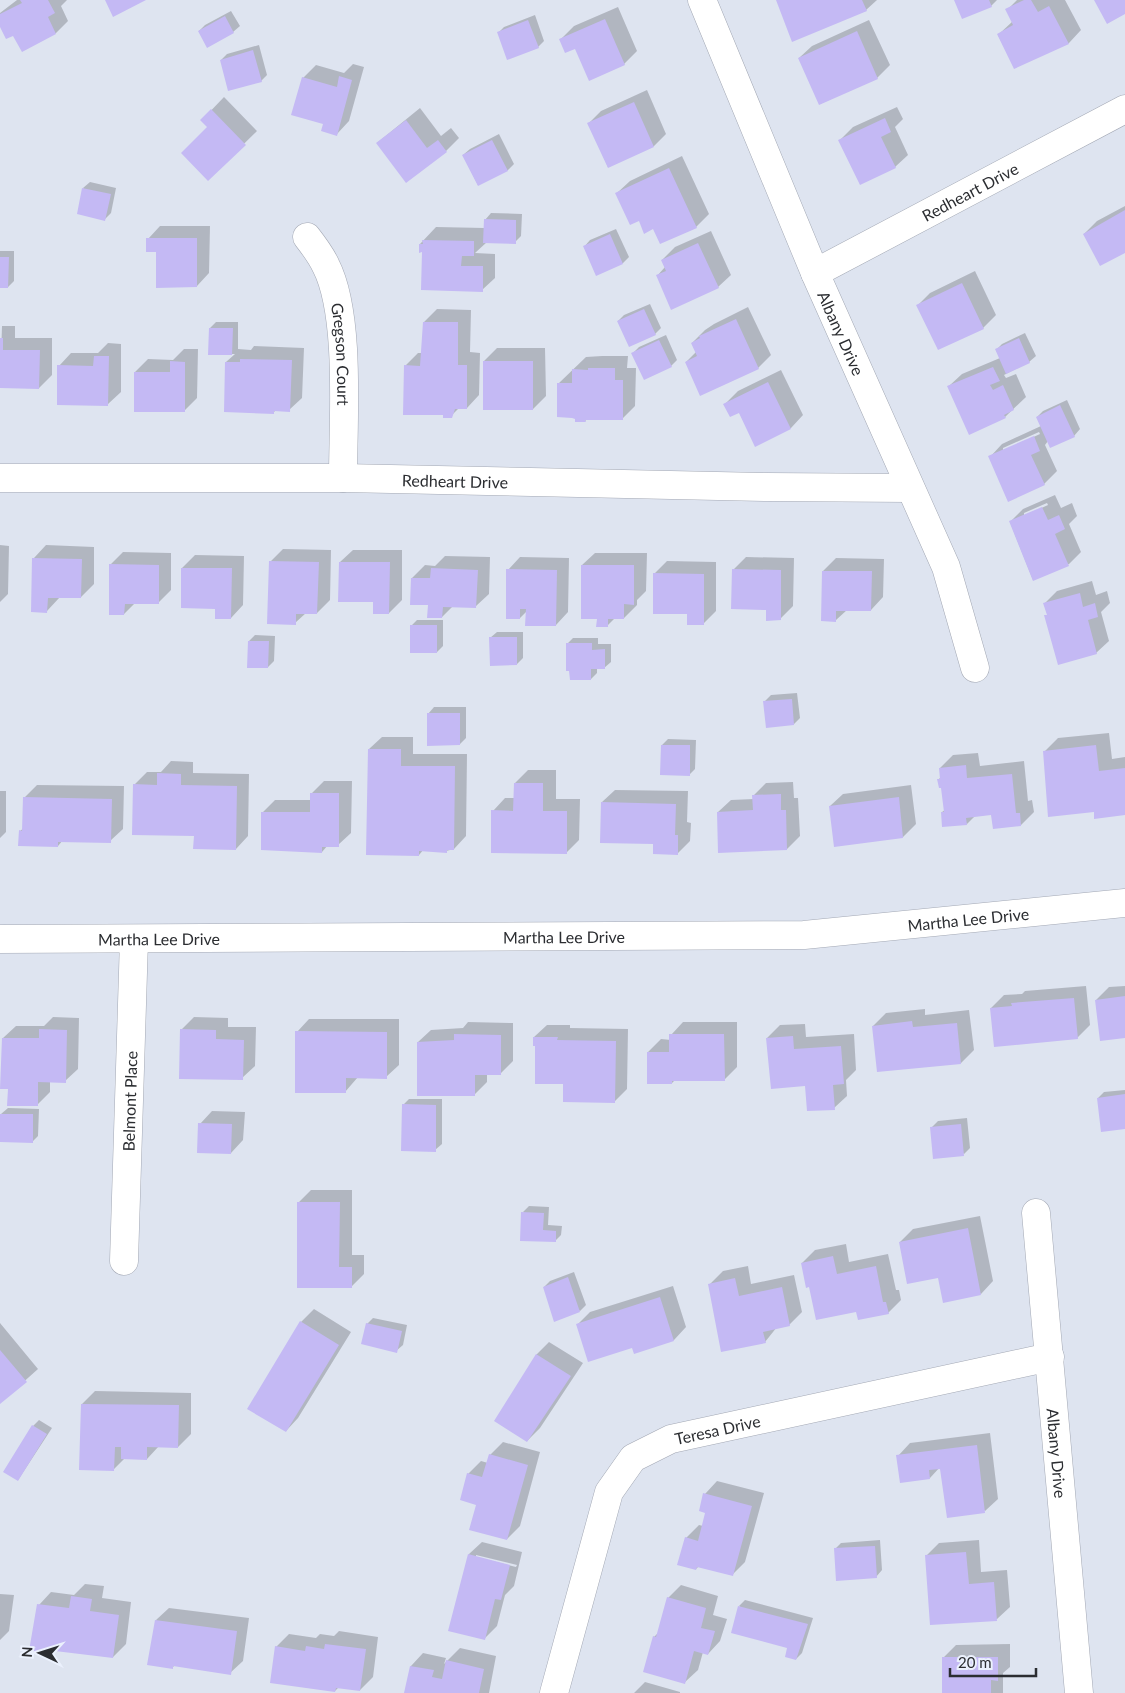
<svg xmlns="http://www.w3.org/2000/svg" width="1125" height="1693" viewBox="0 0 1125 1693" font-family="Lato,sans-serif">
<rect width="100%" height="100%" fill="#dee4f0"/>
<!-- shadow -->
<path fill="#0003" fill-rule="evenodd" d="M17,0H67L61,6L68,21L56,33L22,50L14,34L0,24V13Z
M777,0H877L866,10Z
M956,0H997L991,6Z
M1017,0H1065L1081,30L1069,43L1015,67L998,35L1013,21L1007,10Z
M618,7L637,51L624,64L561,39L574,26Z
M231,11L240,26L233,32L199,31L205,25Z
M535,15L544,41L538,47L498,33L504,27Z
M869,20L890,65L877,78L820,104L799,58L812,46Z
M259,45L267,75L261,81L221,60L227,54Z
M353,64L364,67L349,121L337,134L324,123L303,78L316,65L344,73Z
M647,90L666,134L654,146L608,167L589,123L601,111Z
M224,97L257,131L208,179L209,127L202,120Z
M897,107L903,119L895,127L908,155L895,167L840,140L853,127Z
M420,108L441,136L451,128L459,138L446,151L377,143Z
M499,134L514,164L508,170L478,185L463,155L470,149Z
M682,156L709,214L696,227L654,228L639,220L617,193L630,181Z
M90,182L116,188L111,213L105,219L83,188Z
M1125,206V251L1084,234L1097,221Z
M491,213L522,214L521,236L515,242H487L475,253L495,254V278L482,290L423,251L420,244L436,227L485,228V220Z
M160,226H210L209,273L197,286L158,251L148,239Z
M616,229L629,257L623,263L597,274L584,247L590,240Z
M711,231L731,275L718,287L657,276L665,267L662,260L675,247Z
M0,251H14V281L8,287H0Z
M975,271L996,315L983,328L918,305L930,293Z
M650,304L661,328L655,334L618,321L624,315Z
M748,307L771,355L758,368L686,362L696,352L692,343L705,330L714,324Z
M437,309L471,310L470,352L480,353L479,395L467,408H459L451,416L444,414L405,366L418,353H422L424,322Z
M216,322H238V349L251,350L254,346L304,348L302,398L289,410H276L274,412L226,362L235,354H210V328Z
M2,326H15V338H52V375L39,388L0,387Z
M1025,333L1036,356L1029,362L1004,375L1006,378L1016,374L1026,397L1005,417L949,386L962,374L1000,358L996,350L1002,344Z
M666,335L677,360L671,366L633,353L639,347Z
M108,343L121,344V392L108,404L59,366L71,353H98Z
M497,348H545L546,396L533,409L484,361Z
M184,349H198L197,398L184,411L135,372L148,359L173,360Z
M602,356H628L627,368H636L635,406L622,419L588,418L585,421L559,383L586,357Z
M781,370L803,415L791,428L756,445L739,412L725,404L738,391Z
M1067,400L1080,429L1074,436L1048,441L1045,445L1057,471L1044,484L990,457L1002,444L1041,426L1037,417L1043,411ZM1039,432L1040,434L1003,451V448Z
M1055,495L1061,508L1072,503L1077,516L1069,524L1081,552L1069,564L1033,580L1010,522L1023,509ZM1047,503L1048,505L1024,516V513Z
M0,545L9,546L8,594L0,602Z
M46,545L94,547V584L81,597H60L47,611L34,558Z
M283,549L331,550L330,600L317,613H306L295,623L270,562Z
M353,550H402V600L389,613L374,601L340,562Z
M123,552L171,553V590L158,603H135L124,614L110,565Z
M595,553H647L646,591L637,600V605L624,618H615L607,626L598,617L582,565Z
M195,555L244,556L243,605L231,618L216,607L182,568Z
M445,556L490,557L489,594L476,606H453L442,617L429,604L412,578L425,565L435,566Z
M520,557L569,558L568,612L556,625L527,611L520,618L508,570Z
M746,557L794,558L793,606L780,619L733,570Z
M836,558L884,559L883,597L871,610H847L836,620L823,571Z
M667,561L716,562V611L703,624L688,613L654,574Z
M1092,581L1096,595L1107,591L1110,603L1101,612L1109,641L1096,653L1046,616L1048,614L1045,603L1057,591Z
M417,620H443V646L437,652L411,626Z
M497,632H523V658L517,664L490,638Z
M255,635L275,636L274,661L268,667L249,641Z
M573,638H598V644H611V662L604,668H597V673L591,679L567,644Z
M797,693L800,718L794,724L764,702L771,695Z
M434,707H466V738L460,744L428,714Z
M1109,733L1112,759L1125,757V814L1045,751L1058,738Z
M382,737H413V754H467L466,836L454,849L446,851L424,849L419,855L369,749Z
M668,739L696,740L695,769L689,775L662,745Z
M978,753L980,766L1024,761L1028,801L1032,800L1034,812L1021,825L993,814L975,816L967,824L942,812L945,810L943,787L939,779L941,777L940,768L953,755Z
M171,761L193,762V773L249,774L248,836L236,849L195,834L134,785L147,772H161Z
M528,770H556V799H580L579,840L566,853L493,811L505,798H515V783Z
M324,781H352L351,833L338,845H328L322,852L263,812L275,800H311V794Z
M793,782L794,798H798L800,836L787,849L718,812L731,800L754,799L753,796L766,783Z
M37,785L124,786L123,829L110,841L63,840L58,846L20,831L24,828V798Z
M911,785L916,824L903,837L830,806L843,794Z
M615,790L688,791L687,822L691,823L690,841L678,853L654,843L602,802Z
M0,791H6V832L0,838Z
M1086,986L1090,1025L1077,1038L991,1008L1004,995L1022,994L1025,991Z
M1125,986V1037L1096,1000L1109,987Z
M925,1009V1015L969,1010L974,1050L961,1063L878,1070L873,1026L886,1013Z
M53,1017L79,1018L78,1069L65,1081H50V1092L37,1105L9,1088L3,1038L16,1026H44Z
M194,1017L228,1018V1027H256L255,1066L242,1078L181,1030Z
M309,1019H399V1065L386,1077H358L345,1092L297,1032Z
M468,1022L513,1023V1061L500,1074H487V1082L474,1095L418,1042L431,1030L463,1028Z
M683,1022H737V1067L724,1080H675L672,1083L648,1052L661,1039L671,1040V1035Z
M805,1024L806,1037L854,1034L856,1070L846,1080L847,1096L834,1108L806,1085L767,1038L780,1025Z
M547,1025H570V1028L628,1029L627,1089L614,1102L564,1083L537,1045L534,1037Z
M1125,1090V1128L1098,1098L1104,1092Z
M409,1099H442V1144L435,1150L403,1105Z
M8,1108L39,1109L38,1136L32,1142L1,1114Z
M212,1111L245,1112L243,1140L231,1153L200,1124Z
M967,1118L970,1148L964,1154L932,1127L938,1121Z
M311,1190H352V1255H364V1274L351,1287L298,1203Z
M529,1206L549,1207L548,1225L562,1226L561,1235L555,1241L523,1212Z
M980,1216L993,1281L981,1294L939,1276L900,1242L913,1229Z
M846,1244L849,1262L888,1254L896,1290H899L901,1300L888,1313L857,1310L810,1286L802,1263L815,1250Z
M748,1266L751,1284L794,1275L802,1312L789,1325L777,1327L765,1342L710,1284L723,1271Z
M574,1272L586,1305L580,1311L544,1287L550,1281Z
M673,1286L686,1327L674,1340L633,1346L577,1325L590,1312Z
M314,1309L351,1332L298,1418L286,1431L301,1322Z
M373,1318L407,1325L403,1345L396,1351L367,1324Z
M0,1323L38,1369L0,1403Z
M549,1342L583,1363L540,1428L527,1441L536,1355Z
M95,1391L191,1393V1434L178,1447L159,1446L147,1459L125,1458L113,1470L82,1404Z
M39,1420L52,1428L18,1480L33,1426Z
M990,1433L998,1499L985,1511L941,1466L930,1478L898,1456L910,1443Z
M503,1442L540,1452L520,1526L507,1539L477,1504L468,1474L481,1461L488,1463L490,1455Z
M717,1481L764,1493L745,1562L732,1575L699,1566L696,1569L686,1538L699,1525L703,1526L707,1512L705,1494Z
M880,1540L882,1570L876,1577L835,1549L841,1543Z
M979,1540L981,1572L1007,1570L1010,1607L997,1619L932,1624L926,1556L939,1543Z
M482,1542L522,1552L514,1586L505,1595L497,1626L484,1639L469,1554ZM476,1555L517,1565L516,1567L476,1557Z
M85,1584L104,1586L102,1598L131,1602L126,1644L113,1657L57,1650L55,1653L39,1605L51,1592L74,1595Z
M681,1585L718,1596L713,1615L727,1619L720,1641L708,1654L703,1652L698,1670L685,1682L654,1637L658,1633L668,1598Z
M0,1594L14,1595L9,1631L0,1640Z
M745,1600L813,1618L802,1653L796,1659L789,1647L739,1606Z
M169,1608L249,1618L243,1661L230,1673L175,1665L173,1667L156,1620Z
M339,1631L378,1637L373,1677L360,1690L339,1687L335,1691L276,1647L289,1634L316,1638L320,1634L334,1636Z
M1010,1644V1667L1003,1673V1693H943V1658L956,1645Z
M460,1648L496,1656L489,1693H405L411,1666L423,1653L446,1658L444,1664Z
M645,1682L680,1692V1693H634Z"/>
<!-- building -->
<path fill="#c4b9f4" d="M20,0H48L55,13L48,17L56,34L22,52L13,36L6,39L0,27V14L22,3Z
M105,0H146L113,17Z
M776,0H862L867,11L792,42Z
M954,0H989L992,7L962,19Z
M1024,0H1031L1038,12L1049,6L1069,44L1014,69L997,34L1013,25L1005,9Z
M1094,0H1125V14L1107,24Z
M225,16L234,33L207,48L198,31Z
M605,19L625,65L589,81L575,49L565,53L559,39Z
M528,20L539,48L507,60L497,32Z
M857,31L878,79L819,105L798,58Z
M253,50L262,82L228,91L220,60Z
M339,76L352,80L337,136L321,131L323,124L291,115L302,77L337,87Z
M634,102L654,147L608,168L587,123Z
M211,109L246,145L208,181L181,153L207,127L200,120Z
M885,118L891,132L881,137L896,168L860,185L838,140Z
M406,120L427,148L438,140L447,152L406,183L376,143Z
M492,140L508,171L478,186L462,155Z
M669,168L697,228L660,244L653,229L644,234L639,221L630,225L615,193Z
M82,188L111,194L105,221L77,214Z
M1125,210V253L1100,266L1083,234Z
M484,219L516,220V244L483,243Z
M610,234L623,264L596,276L583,246Z
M146,238H197V287L156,288V252H146Z
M422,240L474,241V256H462L461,266H483V292L421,290L422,252L419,253V244H423Z
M698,243L719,288L671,310L656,275L666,271L661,260Z
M0,257H9L8,288H0Z
M962,283L984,329L938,350L916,305Z
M644,309L656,335L629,347L617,321Z
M736,319L759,369L700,396L685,362L697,356L691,343L700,338L699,336Z
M423,322H458V365H467V409H455L452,418H443V415H403L404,365L420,366Z
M209,328H233L232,355H208Z
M0,338H3V350H40L39,389L0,388Z
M1019,338L1030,363L1006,374L995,349Z
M659,340L672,367L644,380L631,353Z
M94,356H109L108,406L57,405V365L93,366Z
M240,359L292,360L290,412L274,411V414L224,412L225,362H240Z
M170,361L185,362V412H134V372H170Z
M483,361H533V410H483Z
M993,367L1000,381L990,385L993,390L1003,385L1014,410L1004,415L1006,418L969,435L947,386Z
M588,368H615V380H623V420H585L586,422H575V419L572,418L557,417V383H572V369L588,370Z
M768,382L791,429L755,447L739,413L730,417L723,404Z
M1060,405L1075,437L1050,448L1036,417Z
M1034,436L1040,451L1031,455L1045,485L1008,502L988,456Z
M1042,507L1048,520L1059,515L1065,529L1055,534L1069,566L1033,581L1009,521Z
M32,558L82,559L81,598H48L47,613L31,612Z
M269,561L319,562L317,614H296V625L267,624Z
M339,562H390L389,614H373V602H338Z
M109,564L159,565V604H125L124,615H109Z
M581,565H634V605L624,604V619H608V627H596L597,619H581Z
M181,568H232L231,619H215V609L181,608Z
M431,568L478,570L476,608L443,607L442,618H427L428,605H410L411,578H430Z
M506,569L557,570L556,626H525L526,609H520V619H506Z
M732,569L781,570V620L766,621V610L731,609Z
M822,571H872L871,611H836V622L821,621Z
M653,573L704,574V625H687V614H653Z
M1080,593L1083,607L1095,603L1098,617L1088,620L1097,654L1058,665L1044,615H1047L1043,603Z
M410,625H437V653H410Z
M489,637H517V665L490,666Z
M248,641H269L268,668H247Z
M566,643H592V650L605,649V669H591V680H570L569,671H566Z
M792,699L794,725L766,728L763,701Z
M427,713H460V745L427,746Z
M661,745H690V776L660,775Z
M1096,745L1099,771L1125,768V815L1094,819V812L1048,817L1043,751Z
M368,749H401V766H455L454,850H447V853L419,851V856L366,855Z
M966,765L967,778L1012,774L1016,813H1020L1021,826L993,829L991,815L966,818L967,825L942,827L941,812H944L941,788H939L937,779H940L939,768Z
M157,773L181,774V785L237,786L236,850L193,849L194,836L132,835L133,784L157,785Z
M514,783H543V811H567V854L491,853V810L513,811Z
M310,793H339V847H322V853L261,850V812H310Z
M781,794V810H786L787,850L718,853L717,812L753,810L752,795Z
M23,797L112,799L111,843L58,842V847L18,846L19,830L22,831Z
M899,797L903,838L834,847L829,806Z
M601,802L676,804L675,835H678V855L653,854V844L600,843Z
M1125,996V1038L1100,1041L1095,1000Z
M1074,998L1078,1039L994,1047L990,1008L1012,1006L1011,1003Z
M912,1021L913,1027L957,1023L961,1064L877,1072L872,1026Z
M39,1029L67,1030L66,1083L38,1082V1106H7L8,1089H0L2,1038H39Z
M180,1029L216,1030V1039L244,1040L243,1080L179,1079Z
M295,1031L387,1032V1079L346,1078V1093H295Z
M454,1034L501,1035V1075H475V1096H417V1042L454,1040Z
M669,1034H724L725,1081H672V1084H647V1052H669Z
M793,1036L794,1049L841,1046L844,1084L833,1085L835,1110L807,1111L805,1086L771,1089L766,1038Z
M533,1037H558L557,1040L616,1041L615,1103L563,1102V1084H535V1046H533Z
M1125,1094V1129L1101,1132L1097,1098Z
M402,1104L436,1105V1152L401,1151Z
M0,1114H33V1143L0,1142Z
M198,1123L232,1124L231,1154L197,1153Z
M961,1124L964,1156L933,1159L930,1127Z
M297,1202H340L339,1267H352V1288H297Z
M521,1212L544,1213L543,1230L556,1231V1242L520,1241Z
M968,1228L981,1295L943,1303L938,1278L907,1284L899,1242Z
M833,1256L837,1274L876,1266L883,1302H886L889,1314L858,1320L856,1312L816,1320L809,1287L806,1288L801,1263Z
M568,1277L580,1312L554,1322L543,1287Z
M735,1278L739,1296L782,1287L790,1326L763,1332L766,1343L721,1352L708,1284Z
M660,1297L674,1341L634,1354L632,1348L588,1362L576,1324Z
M300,1321L339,1345L286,1432L247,1409Z
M366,1323L402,1331L397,1353L361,1344Z
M0,1350L27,1382L0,1404Z
M536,1354L571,1376L527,1442L494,1421Z
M81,1404L179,1405L178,1448L147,1447V1460L121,1459V1447H115L114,1471L79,1470Z
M32,1425L47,1434L18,1481L3,1472Z
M977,1445L985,1513L947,1518L940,1469L929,1470L930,1479L900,1483L896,1455Z
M489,1454L528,1465L507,1540L469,1530L476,1505L460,1500L467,1473L482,1477Z
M703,1493L752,1506L733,1576L697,1567L696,1570L677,1565L685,1537L698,1541L705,1513L699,1511Z
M875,1546L877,1578L836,1581L834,1548Z
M966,1552L969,1584L994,1582L997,1621L930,1625L925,1555Z
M468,1554L510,1565L501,1600L495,1599L485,1640L448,1631Z
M71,1596L92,1599L90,1611L119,1615L113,1658L55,1651V1654L29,1651L37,1604L69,1608Z
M667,1597L706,1608L701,1628L715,1631L708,1655L694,1651L685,1684L643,1672L653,1636L656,1637Z
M738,1606L808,1624L796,1660L785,1657L787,1648L731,1633Z
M155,1620L237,1631L231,1675L173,1666V1669L147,1665Z
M325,1644L366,1649L360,1691L336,1688L335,1692L270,1683L275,1646L305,1651L306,1646L324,1649Z
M942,1657H998V1681L991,1680V1693H942Z
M446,1660L484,1669L479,1693H404L410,1666L434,1670L432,1677L442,1679Z"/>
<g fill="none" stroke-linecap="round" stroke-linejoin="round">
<defs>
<g id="street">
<path id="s1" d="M702,0L815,273L946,567L975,668"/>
<path id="s2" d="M307,237C314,246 321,255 326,266C351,315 343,421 343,478"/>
<path id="s3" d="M815,273L1125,109"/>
<path id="s4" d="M0,478H343L768,487L910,488"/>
<path id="s5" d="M0,939L804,935L1125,903"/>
<path id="s6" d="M1036,1213L1079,1693"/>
<path id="s7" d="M124,1261L134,940"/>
<path id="s8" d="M554,1693L609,1492L633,1458L671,1439L1050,1357"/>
</g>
</defs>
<!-- street casing -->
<use href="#street" stroke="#a3a8b4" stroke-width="29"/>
<!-- street -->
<use href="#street" stroke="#fff" stroke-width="28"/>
</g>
<g text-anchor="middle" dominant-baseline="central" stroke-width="4" stroke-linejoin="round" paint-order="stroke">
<!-- street labels -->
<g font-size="16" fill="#2b2d31" stroke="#ebf1fd">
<text stroke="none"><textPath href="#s3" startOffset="175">Redheart Drive</textPath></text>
<text stroke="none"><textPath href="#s1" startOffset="361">Albany Drive</textPath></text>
<text stroke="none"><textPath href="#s2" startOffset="125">Gregson Court</textPath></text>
<text stroke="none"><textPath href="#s4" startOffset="455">Redheart Drive</textPath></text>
<text stroke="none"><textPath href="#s5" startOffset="969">Martha Lee Drive</textPath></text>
<text stroke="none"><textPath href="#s5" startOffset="564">Martha Lee Drive</textPath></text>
<text stroke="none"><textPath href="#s5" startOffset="159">Martha Lee Drive</textPath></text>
<text stroke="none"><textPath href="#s7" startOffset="160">Belmont Place</textPath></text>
<text stroke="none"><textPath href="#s8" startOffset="340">Teresa Drive</textPath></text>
<text stroke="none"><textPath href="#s6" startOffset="241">Albany Drive</textPath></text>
</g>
</g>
<!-- north arrow -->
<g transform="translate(40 1653) rotate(274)" stroke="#ebf1fd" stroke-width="4" paint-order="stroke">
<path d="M0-4L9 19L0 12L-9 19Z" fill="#2b2d31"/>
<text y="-8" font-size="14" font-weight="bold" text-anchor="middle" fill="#2b2d31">N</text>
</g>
<!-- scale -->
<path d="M950 1668v8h86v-8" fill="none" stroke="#2b2d31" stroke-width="2.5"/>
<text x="958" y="1668" font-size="15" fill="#2b2d31" stroke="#ebf1fd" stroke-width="4" paint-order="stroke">20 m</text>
</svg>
